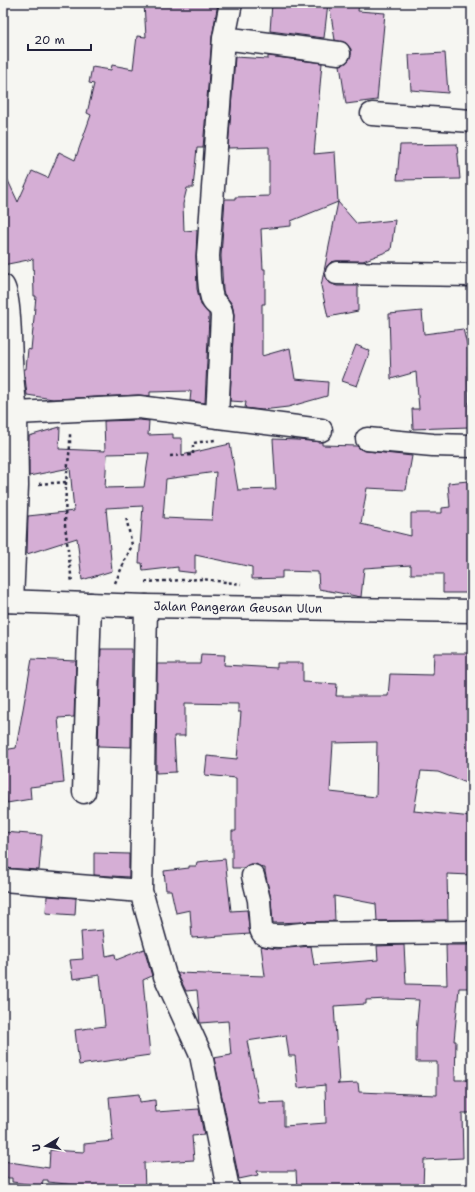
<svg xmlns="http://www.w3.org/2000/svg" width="475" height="1192" viewBox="0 0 475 1192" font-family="'Shantell Sans',sans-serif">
<rect width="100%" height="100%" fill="#f6f6f2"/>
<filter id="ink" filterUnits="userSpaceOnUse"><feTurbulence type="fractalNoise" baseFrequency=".025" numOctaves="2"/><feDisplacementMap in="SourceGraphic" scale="8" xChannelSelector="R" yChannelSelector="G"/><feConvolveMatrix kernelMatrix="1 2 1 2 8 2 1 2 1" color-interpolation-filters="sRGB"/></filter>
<g filter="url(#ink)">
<!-- building -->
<path fill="#d5aed5" stroke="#22223b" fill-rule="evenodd" d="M144,3H218L212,37L203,148H197L193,188H187L183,204L184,231L197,230L196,257L197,289L201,305L209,314V317L205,403L190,401L191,391L150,392V396L138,395L53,399L27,395L24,369H26L28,349L31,350L36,296H34L33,259L3,265V170L18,202L32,171L48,178L59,152L75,160L91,115L87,113L94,84L89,83L92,67L111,70L112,65L133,69L137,36L146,37Z
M272,3H328L324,38L270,31Z
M329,3H359L358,11L385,13L377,100L346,104L340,65L344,64L349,60L351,55V49L346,43L335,40Z
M445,53L448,93L411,90L409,55Z
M268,56L322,63L314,154L335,152L338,202L291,221V226L261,229L263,269H265V304H262V356L290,348L295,379L328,382L327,396L288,407L262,410L245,408L246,402L230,401L234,314L232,304L224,294L223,290L221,256L225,199H235V197L269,196V147L228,148L235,57L268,59Z
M457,144L460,179L397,180L400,145Z
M338,202L357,224L395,220L391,250L363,261H337L331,262L327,266L325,273L326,279L330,283L337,286H358V311L328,317L321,286Z
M422,311L424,334L463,329L472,365V366H468L469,427L413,429L412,409H419L416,372L391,379L389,314Z
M356,345L370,351L357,386L342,381Z
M139,420L149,421L148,435L173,434V438H182V455L230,444L238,490L276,489L273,439L297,440L322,442V445L357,446L360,449L366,451L412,456L406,490L367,488L361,524L411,536V513H442V508L450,507L448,483L468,481L472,534V593H443V574H411V565L364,568L361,597L319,589L318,572L282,571V578L252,579V567L195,555V573L178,571V567L143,571L142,563H139L143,506L106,508L112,571L82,580L77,538L27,554L28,516L74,511L70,468L29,476V436L60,427L59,449L105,451L104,421ZM149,453L144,487L105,488L107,454ZM216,472L212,520L163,518L166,479Z
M101,649H132L131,747L98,746Z
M434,653H472V785L438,772L421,771L414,811L472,817L471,875L447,874L448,920L377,921L376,904L334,896L335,921L302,922L273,923L271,899L265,872V868H262L256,864H250L244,868H232V831H236V778L205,775L207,756L237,759L241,712H238V704L185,703V736H174L176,772L156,773L157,664H200L201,654L225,655L224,665L277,668V663H303V682L337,684L336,696H388L390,674L433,675ZM377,742L376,797L330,792L333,743Z
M32,659L76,661L74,717L58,718L64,783L30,787L31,799L7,803L3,777V750L16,748Z
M3,832L42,835L39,870L3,868L5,852H3Z
M94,853L129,854V877L94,875Z
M225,859L231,911L247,910L250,934L192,938L190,910L176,913L171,890H166L164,871L189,868V866H196L197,862Z
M47,896L76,898L75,915L46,913Z
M103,930L106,956L115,954L116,960L144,949L152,976L143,980L150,1055L79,1065L75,1030L105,1026L100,975L73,979L70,960L83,959L81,932Z
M404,945L406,984L447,985L446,945H469L470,988H459L454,1041H456L455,1080H472V1113H462L463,1158L424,1160L423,1187L343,1184V1189H297L296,1171H257L258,1175L239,1179L214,1058L231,1055L228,1021L200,1023L197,990L186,991L177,973L265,976L261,946L277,949L311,946L314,965L378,960L377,946ZM389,999L419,1000L416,1033V1062H437V1095L359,1092L358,1083L337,1084H339L334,1006L366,1004V1000ZM286,1035L289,1056H295L298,1088L325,1085L326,1123L284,1126V1102L259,1103L247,1041Z
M139,1094L140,1102L155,1100L156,1112L199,1109L204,1135L192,1136L194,1160L144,1163L145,1189H84V1186L48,1182V1180H43L42,1186L12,1182V1178H3V1161L49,1168L50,1150L84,1152V1144L113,1141L109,1097Z"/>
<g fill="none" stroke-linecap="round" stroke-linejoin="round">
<defs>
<path id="street" d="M224,38L339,53
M372,114L472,121
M337,273L472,275
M3,286C10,297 10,344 11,360C12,378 14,395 16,413
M217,417L222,316C221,303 214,306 212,298C208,285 209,269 208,256L224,38L231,3
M367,439L433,445L472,446
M12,601L17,486L16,413L139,407L321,430
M84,792L90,604
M253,876L259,900L261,929C262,931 262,933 264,934C269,938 295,935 302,934L472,932
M3,880L141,891L146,606
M141,891L165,976L201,1055L228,1189"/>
<g id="secondary">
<path id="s1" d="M3,601L146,606L472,611"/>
</g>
</defs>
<!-- street casing -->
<use href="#street" stroke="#22223b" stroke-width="25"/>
<!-- secondary casing -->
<use href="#secondary" stroke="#22223b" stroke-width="25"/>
<!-- path -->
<path stroke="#22223b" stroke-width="2.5" stroke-dasharray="3 3" stroke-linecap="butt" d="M170,456L193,455V443L215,440
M66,482L65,525L72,583
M39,484L66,482L70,446V433
M145,582L202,579L241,584
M115,583L132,545L126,517"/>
<!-- street -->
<use href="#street" stroke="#f6f6f2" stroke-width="22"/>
<!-- secondary -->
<use href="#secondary" stroke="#f6f6f2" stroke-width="22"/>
</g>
</g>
<g text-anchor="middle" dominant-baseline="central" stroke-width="3" stroke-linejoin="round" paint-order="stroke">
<!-- street labels -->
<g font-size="12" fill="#22223b" stroke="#f6f6f2">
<text stroke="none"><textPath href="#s1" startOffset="235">Jalan Pangeran Geusan Ulun</textPath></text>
</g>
</g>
<!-- margin -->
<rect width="475" height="1192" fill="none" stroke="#f6f6f2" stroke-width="16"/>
<rect x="8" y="8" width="459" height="1176" fill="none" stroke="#22223b" stroke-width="1.5" filter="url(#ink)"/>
<!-- north arrow -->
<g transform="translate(46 1146) rotate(260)" stroke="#f6f6f2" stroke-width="3" paint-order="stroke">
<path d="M0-3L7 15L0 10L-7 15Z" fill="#22223b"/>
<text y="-6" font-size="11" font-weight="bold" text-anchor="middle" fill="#22223b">U</text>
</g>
<!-- scale -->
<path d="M28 44v6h63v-6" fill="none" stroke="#22223b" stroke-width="2"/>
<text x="34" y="44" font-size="12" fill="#22223b" stroke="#f6f6f2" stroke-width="3" paint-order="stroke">20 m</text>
</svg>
